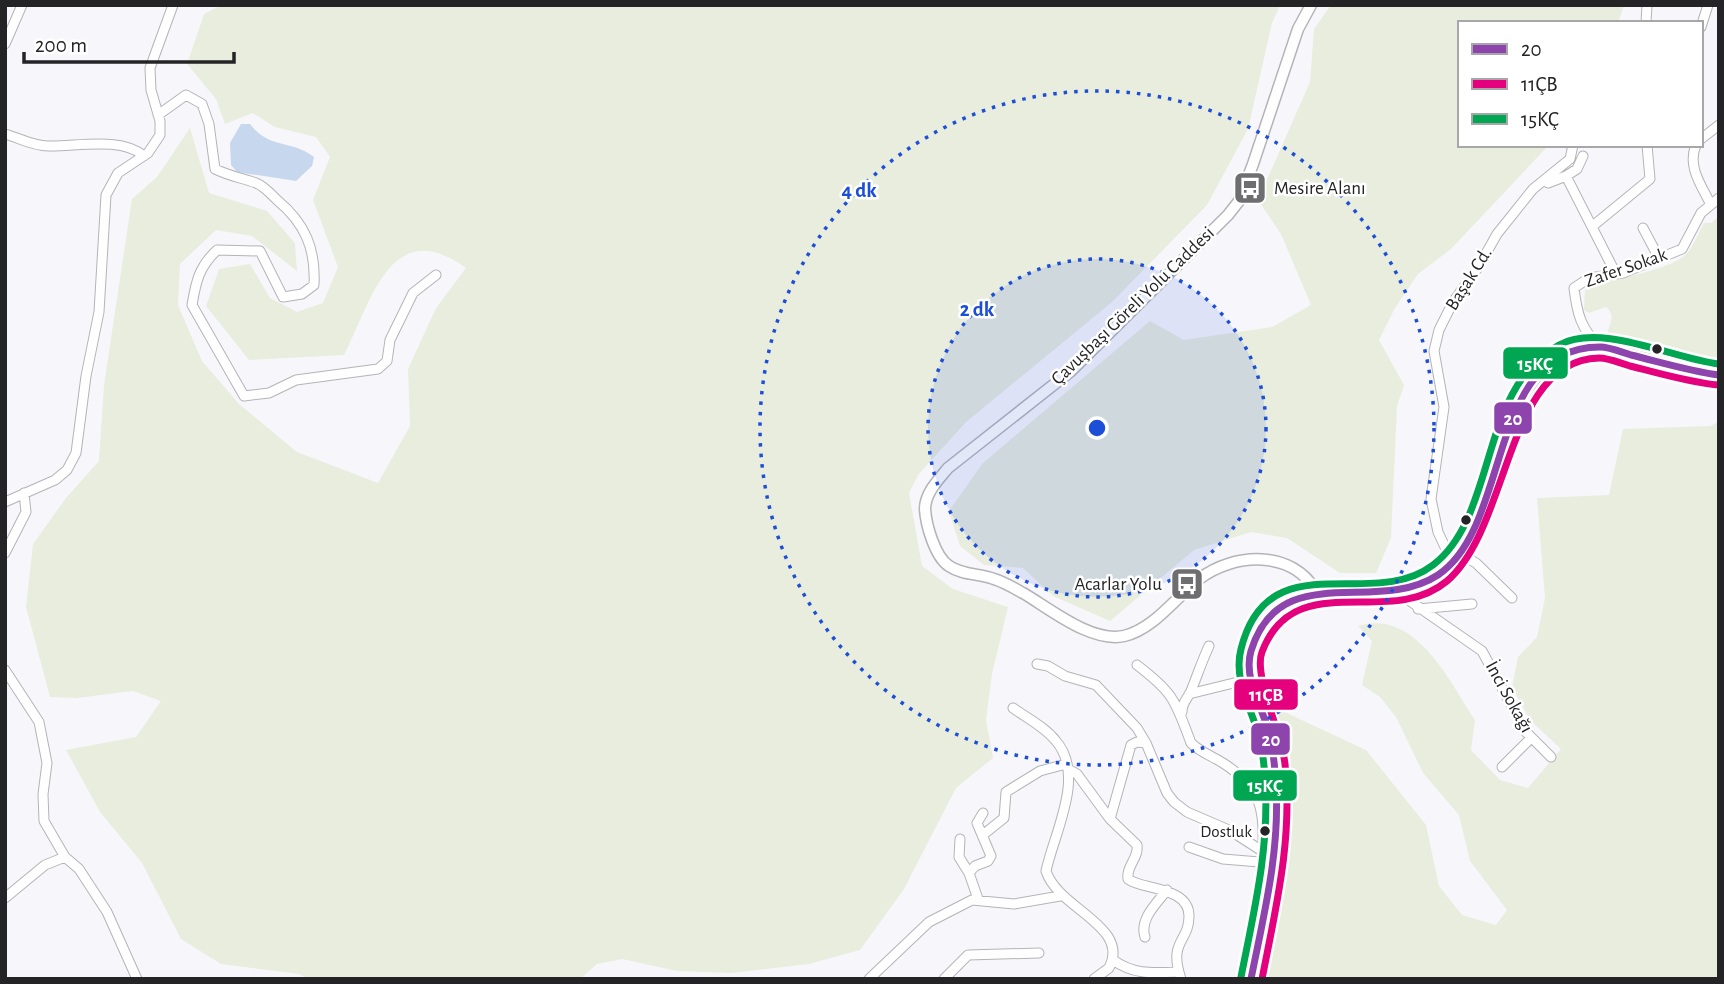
<svg xmlns="http://www.w3.org/2000/svg" width="1724" height="984" viewBox="0 0 1724 984" font-family="'Alegreya Sans',sans-serif">
<rect width="100%" height="100%" fill="#f7f7fb"/>
<!-- green -->
<path fill="#e8edde" d="M222,5H1280L1272,23L1248,129L1207,205L1112,302L966,422L918,475L909,493L922,566L953,589L1008,607L992,674L986,720L993,758L956,788L904,889L860,950L809,964L731,973L677,971L622,959L597,964L580,979H309L299,974L221,964L181,939L142,863L100,812L66,750L136,737L161,701L133,691L77,698L50,697L26,607L33,544L66,498L99,461L104,385L132,199L157,177L190,128L209,193L267,211L295,243L297,271L252,236L216,230L180,264L178,305L202,361L239,404L297,452L378,483L410,426L408,369L436,308L466,268C391,214 372,300 344,355L249,360L206,306L219,269L250,264L270,298L297,312L323,303L338,267L313,200L330,157L316,137L275,127L253,113L225,124L216,99L187,64L204,14Z
M1331,5H1624L1618,23H1460V145H1549L1451,249L1418,274L1395,308L1379,340L1404,385L1397,406L1391,538L1376,573H1340L1287,538L1251,532L1194,550L1110,621L1053,596L1023,568L984,565L960,546L949,511L983,463L1150,321L1184,340L1272,327L1311,305L1281,234L1258,200L1310,82L1314,29Z
M1719,216V362L1697,361L1607,338C1607,325 1618,317 1606,307L1589,313L1584,310L1585,290C1609,277 1673,272 1688,252C1695,243 1699,232 1704,223H1711Z
M1719,421V979H1252C1267,888 1288,800 1276,708L1366,750L1426,825L1439,886L1462,915L1496,925L1507,910L1470,861L1459,815L1423,773L1396,717L1380,697L1362,685L1372,641L1358,626C1415,608 1449,680 1475,720L1471,750L1500,780L1528,788L1561,749L1530,720L1512,687L1518,657L1537,637L1545,598L1537,498L1609,495L1623,429L1711,426Z"/>
<!-- water -->
<path fill="#c7d8ee" d="M241,124H250C270,150 291,139 314,157L312,166L296,181L237,172L231,165L230,143Z"/>
<g fill="none" stroke-linecap="round" stroke-linejoin="round">
<defs>
<path id="minor" d="M1646,23L1647,5
M1701,27L1708,5
M5,44L22,5
M158,115L186,95L202,104L209,124L215,169C229,176 242,178 256,183C264,186 271,194 277,200C305,223 316,249 314,285L302,294L283,297L260,251L217,250C199,267 196,281 192,305L244,396L269,393L296,380L378,369L387,361L390,340L413,293L436,275
M5,134C19,138 33,146 48,146C75,147 121,136 144,156
M1701,139L1719,125
M1696,145C1687,166 1701,185 1710,203
M1566,176L1577,169L1583,156
M1548,183L1566,176L1616,274
M1594,225L1650,179L1647,145
M1643,228L1659,258
M1600,347C1581,329 1577,314 1574,288L1589,278L1623,273L1682,249L1701,213L1719,198
M5,502L55,480L67,470L76,453L86,376L99,312L106,195L118,173L148,153L160,135V121L151,90L150,68L173,5
M5,553L26,512L24,493
M1460,554L1476,563L1512,598
M1452,562L1438,532L1431,499L1444,407L1434,351L1439,330L1453,302L1479,266L1497,234L1533,189L1570,159L1573,145
M1397,592L1482,651L1526,732L1551,757
M1418,609L1472,604
M1037,664L1048,666L1065,676L1096,685L1137,728L1146,743
M1137,665C1175,694 1175,701 1191,743C1200,752 1212,756 1223,763C1262,788 1264,809 1263,851
M5,670L39,722L47,763L43,794L44,821L65,857L79,869L107,912L137,979
M1189,694L1250,679
M1013,708C1027,718 1045,727 1056,741C1086,776 1054,833 1046,871C1058,909 1131,926 1109,968L1094,979
M1182,712C1182,702 1187,700 1191,691C1197,676 1202,661 1209,646
M1502,767L1531,738
M1068,769L1077,774L1110,819L1137,845C1139,858 1126,866 1128,879C1141,890 1189,886 1189,916C1189,943 1168,940 1181,979
M1110,819L1131,745L1137,742L1146,743L1167,793L1174,802L1187,812L1231,831L1273,858
M984,834L1004,818L1006,792L1040,771L1066,764
M960,839L959,857L969,873
M1189,847L1223,859L1272,863
M5,898L45,865L65,857
M978,899L969,873L975,866L988,861L991,856L977,823L983,813
M1145,937C1139,919 1157,903 1167,890
M1113,960C1134,975 1153,973 1178,972
M869,979L929,922L972,900L1014,904L1060,896
M944,979L968,955L1039,953"/>
<path id="major" d="M1311,5L1298,29L1253,164L1239,201L1228,215L1071,371L948,468C939,479 925,493 925,509C926,525 935,557 949,566C964,576 979,573 994,579C1004,582 1014,588 1023,593C1049,608 1091,643 1124,636C1154,629 1176,597 1199,579C1235,552 1292,550 1316,591
M1251,979C1263,916 1282,849 1276,785C1275,768 1273,749 1269,733C1262,707 1244,678 1251,651C1280,551 1375,620 1439,574C1508,525 1491,342 1600,347C1610,348 1622,353 1631,355C1660,362 1689,372 1719,375"/>
</defs>
<!-- minor casing -->
<use href="#minor" stroke="#b4b4b8" stroke-width="11"/>
<!-- major casing -->
<use href="#major" stroke="#b4b4b8" stroke-width="13"/>
<!-- minor -->
<use href="#minor" stroke="#fefefe" stroke-width="9"/>
<!-- major -->
<use href="#major" stroke="#fefefe" stroke-width="10"/>
<defs>
<path id="bus-1" d="M1251,979C1264,914 1280,851 1276,785C1275,767 1273,749 1269,732C1262,707 1243,678 1251,651C1280,557 1375,616 1438,575C1513,525 1485,347 1600,347C1610,347 1621,352 1631,355C1660,362 1689,371 1719,375"/>
<path id="bus-2" d="M1262,979C1276,907 1293,838 1285,764C1282,734 1253,675 1262,652C1295,565 1389,630 1447,581C1511,526 1505,360 1599,358C1609,358 1620,363 1630,366C1659,373 1688,382 1718,385"/>
<path id="bus-3" d="M1241,977C1254,911 1270,846 1265,778C1264,764 1263,750 1259,736C1251,708 1233,679 1241,649C1268,541 1372,612 1433,565C1498,516 1478,388 1559,345C1601,322 1674,359 1719,364"/>
</defs>
<!-- bus-1 casing -->
<use href="#bus-1" stroke="#fff" stroke-width="12"/>
<!-- bus-2 casing -->
<use href="#bus-2" stroke="#fff" stroke-width="12"/>
<!-- bus-3 casing -->
<use href="#bus-3" stroke="#fff" stroke-width="12"/>
<!-- bus-1 -->
<use href="#bus-1" stroke="#8e44ad" stroke-width="7"/>
<!-- bus-2 -->
<use href="#bus-2" stroke="#e5007d" stroke-width="7"/>
<!-- bus-3 -->
<use href="#bus-3" stroke="#00a651" stroke-width="7"/>
</g>
<!-- distance rings -->
<circle cx="1097" cy="428" r="169" fill="#1d4ed8" fill-opacity=".12"/>
<g fill="none" stroke="#1d4ed8" stroke-width="3.5" stroke-dasharray="3.5 7">
<circle cx="1097" cy="428" r="169"/>
<circle cx="1097" cy="428" r="337"/>
</g>
<!-- icons -->
<defs>
<symbol id="bus-square" viewBox="-11 -11 22 22"><rect x="-9" y="-9" width="18" height="18" rx="4" fill="#6e6e71" stroke="#fff"/><path d="M-5-6H5V4H4V6H2V4H-2V6H-4V4H-5ZM-3.5-4V0h7V-4ZM-3.5 1.2v1.5H-2V1.2ZM2 1.2v1.5H3.5V1.2Z" fill="#fff"/></symbol>
</defs>
<g fill-rule="evenodd">
<use href="#bus-square" x="1231" y="169" width="38" height="38"/>
<use href="#bus-square" x="1168" y="565" width="38" height="38"/>
</g>
<!-- markers -->
<g fill="#242427" stroke="#fff" stroke-width="2.5">
<circle cx="1657" cy="349" r="6"/>
<circle cx="1466" cy="520" r="6"/>
<circle cx="1265" cy="831" r="6"/>
</g>
<g text-anchor="middle" dominant-baseline="central" stroke-width="5" stroke-linejoin="round" paint-order="stroke">
<!-- bus labels -->
<g font-size="17" fill="#242427" stroke="#fff" text-anchor="end">
<text x="1252" y="831">Dostluk</text>
</g>
<!-- poi labels -->
<g font-size="19" fill="#242427" stroke="#fff" text-anchor="start">
<text x="1274" y="188">Mesire Alanı</text>
<text x="1162" y="584" text-anchor="end">Acarlar Yolu</text>
</g>
<!-- street labels -->
<g font-size="19" fill="#242427" stroke="#fff">
<text transform="translate(1626 268) rotate(-19)">Zafer Sokak</text>
<text transform="translate(1469 279) rotate(-58)">Başak Cd.</text>
<text transform="translate(1133 306) rotate(-44)">Çavuşbaşı Göreli Yolu Caddesi</text>
<text transform="translate(1509 697) rotate(61)">İnci Sokağı</text>
</g>
</g>
<circle cx="1097" cy="428" r="10" fill="#1d4ed8" stroke="#fff" stroke-width="3.5"/>
<g font-size="21" text-anchor="middle" font-weight="bold" fill="#1d4ed8" stroke="#fff" stroke-width="5" stroke-linejoin="round" paint-order="stroke">
<text x="859" y="197">4 dk</text>
<text x="977" y="316">2 dk</text>
</g>
<g stroke="#fff" stroke-width="2.5">
<rect x="1502" y="346" width="67" height="34" rx="7" fill="#00a651"/>
<rect x="1493" y="401" width="40" height="34" rx="7" fill="#8e44ad"/>
<rect x="1233" y="678" width="66" height="33" rx="7" fill="#e5007d"/>
<rect x="1250" y="722" width="41" height="34" rx="7" fill="#8e44ad"/>
<rect x="1232" y="769" width="66" height="33" rx="7" fill="#00a651"/>
</g>
<g font-size="19" text-anchor="middle" font-weight="bold" fill="#fff">
<text x="1535" y="370">15KÇ</text>
<text x="1513" y="425">20</text>
<text x="1266" y="701">11ÇB</text>
<text x="1271" y="746">20</text>
<text x="1265" y="792">15KÇ</text>
</g>
<!-- border -->
<rect width="1724" height="984" fill="none" stroke="#242427" stroke-width="14"/>
<!-- legend -->
<rect x="1458" y="21" width="245" height="126" fill="#ffffff" stroke="#a7a7a9" stroke-width="2"/>
<rect x="1472" y="44" width="35" height="10" fill="#8e44ad" stroke="#a7a7a9" stroke-width="2"/>
<text x="1521" y="56" font-size="21" fill="#242427">20</text>
<rect x="1472" y="79" width="35" height="10" fill="#e5007d" stroke="#a7a7a9" stroke-width="2"/>
<text x="1521" y="91" font-size="21" fill="#242427">11ÇB</text>
<rect x="1472" y="114" width="35" height="10" fill="#00a651" stroke="#a7a7a9" stroke-width="2"/>
<text x="1521" y="126" font-size="21" fill="#242427">15KÇ</text>
<!-- scale -->
<path d="M24 52v10h210v-10" fill="none" stroke="#242427" stroke-width="3.5"/>
<text x="35" y="52" font-size="21" fill="#242427" stroke="#ffffff" stroke-width="5" paint-order="stroke">200 m</text>
</svg>
